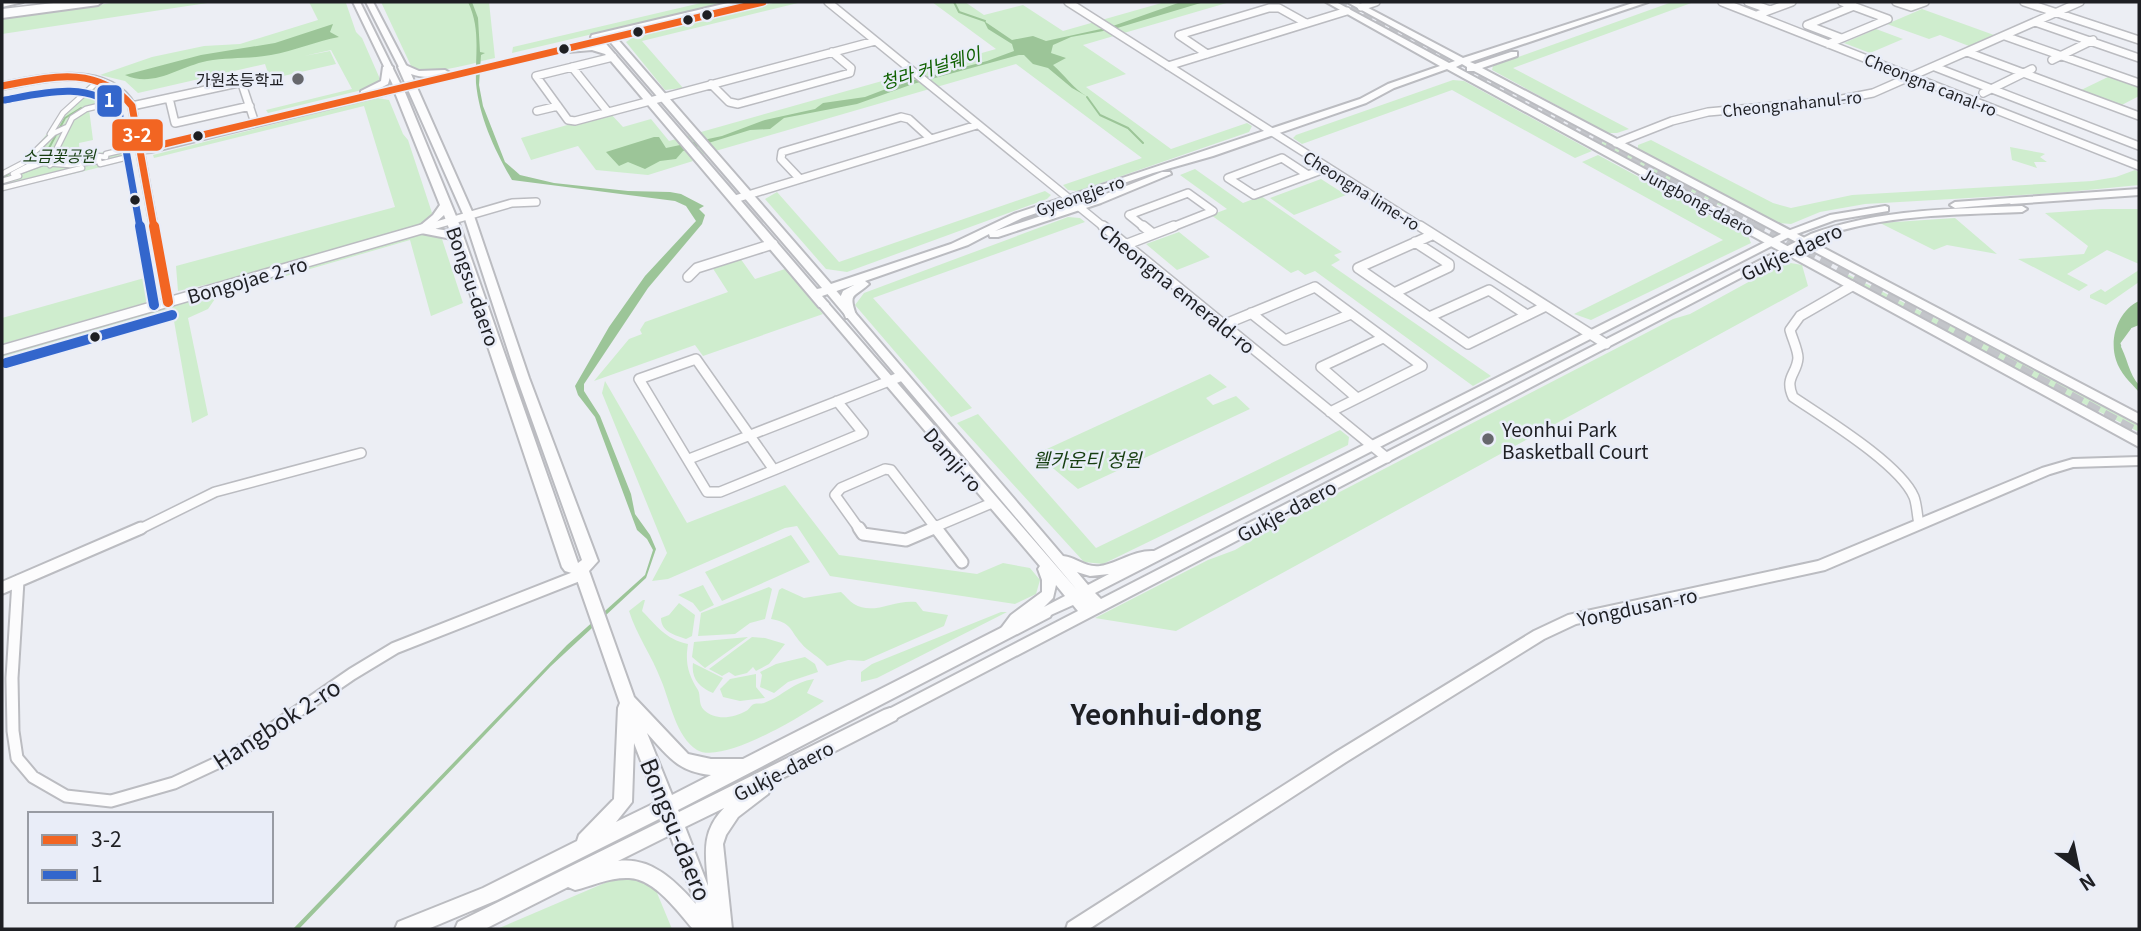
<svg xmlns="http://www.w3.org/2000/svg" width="2141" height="931" viewBox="0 0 2141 931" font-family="Georgia,'Noto Sans KR',serif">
<rect width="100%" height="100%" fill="#eceef4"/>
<!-- green -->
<path fill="#cfedce" d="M118,2H214L2,34V19Z
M309,2L346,3L356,32L362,38L380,79L370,88L268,113L266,110L352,89L331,50L304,56L330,51L336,64L270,79L265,64L138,93L125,81L100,75L152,57L204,46L240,44L318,20Z
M381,2H489L495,58C468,64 440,75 412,68Z
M705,2H729L512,53L513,47Z
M777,2H802L642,41L683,88L665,90L626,42L632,38Z
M932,2H965L984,15L1023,5L1063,31L1165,2H1230L1083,45L1126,74L1086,87L1171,149L1247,123L1252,126L1249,132L1078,191L1068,190L1063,185L1142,158L1016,64L691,158L693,161L648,175L596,170L578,146L531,160L521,138L610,113L623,127L651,119L669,141L996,49Z
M1672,2H1694L1513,68L1629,129L1617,133H1608L1492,70L1493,66Z
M1922,9L1994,35L1969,46L1940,35L1929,39L1887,24Z
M1876,29L1903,39L1870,53L1844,43Z
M2112,75L2139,85V96L2118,107L2077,92Z
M1453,80L1464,81L1592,151L1575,158L1452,90L1302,144L1293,138L1296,135Z
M90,84L112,91L121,100L89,109L93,140L79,143L80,157L128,147L130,160L2,191V173C46,151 53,114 90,84Z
M377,98L389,100L403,134L408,140L433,216L423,225L240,277L178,291L176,266L395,207L364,106L154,158L153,155Z
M1651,140L1773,203L1791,208L1852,195L2092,181L2116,177L2135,170L2139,172V185L2057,193L1865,204L1820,212L1791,224L1778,223L1638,149V145Z
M1606,141L1726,204L1727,206H1721L1596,145Z
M2010,147L2042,153L2045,154L2040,157L2047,162H2034L2037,168L2012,160Z
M1598,155L1748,236L1751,243L1591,320L1574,314L1723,240L1582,162Z
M1195,169L1243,203L1261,196L1342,252L1334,255L1340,260L1331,265L1491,376L1473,386L1315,271L1305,275L1298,270L1291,273L1211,215L1227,209L1180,175Z
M1321,179L1346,195L1294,215L1270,198Z
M1045,191L1051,195L1047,199L847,272L826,269L765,199L777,192L839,262Z
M2102,209H2139V264L2107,250L2067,274L2088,285L2079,291L2018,259L2084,254L2088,246L2045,213Z
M1068,217L1080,218L1085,222L873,298L972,408L951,417L855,305L864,293Z
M1955,218L1997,254L1947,245L1934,250L1880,223Z
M1179,232L1210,257L1177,270L1146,244Z
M425,233L441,236L463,303L431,316L410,240L217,296L208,309L188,318L208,415L192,423L174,321L130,324L2,360V355Z
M740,258L755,279L785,269L823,314L703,356L695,345L594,381L629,339L642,334L640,330L645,322L728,292L712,267Z
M1785,262L1802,265L1808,286L1176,631L1095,618L1208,560L1235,550L1278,524L1673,319L1690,314Z
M2139,270V282L2106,305L2090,298V295L2101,289L2105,292Z
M1847,274L2006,354L2139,426V432L1973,347L1842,277Z
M148,277L150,297L145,303L2,344V318Z
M1210,374L1227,387L1206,398L1213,405L1236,396L1250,409L1078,489L1036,454Z
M605,381L687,523L785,485L839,555L977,574L1003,563L1030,568L1040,580L1036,594L1015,604L830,576L797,526L785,528L668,579L652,581L667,553L602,393Z
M978,414L1096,548L1340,430L1349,437L1348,445L1103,564L1084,562L957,423Z
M791,535L810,562L722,601L705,572Z
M703,585L714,605L700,612L693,603L678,595Z
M769,587L772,589L765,619L750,623L735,634L698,636L701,613Z
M782,588L804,598L841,592C846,596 849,601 854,604C873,616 895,599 916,602L923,611L948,615L944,626L864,661L848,660L827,666C819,656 808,652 801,643C789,629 792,623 771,619L779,590Z
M643,600H645L642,611C657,626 665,639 688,644C685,663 688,674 698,690C701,696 698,704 704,710C715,721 734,718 746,711C749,710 750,706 754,704C757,703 761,704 764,703C783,696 793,682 814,679L807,693L824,701C802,716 722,765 697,750C676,737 670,701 661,680C652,656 637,636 629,611Z
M679,603L695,615L692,636L686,639C675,635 661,632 661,618L669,615Z
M1001,612H1007L877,678L861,682V672L872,664Z
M748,637L705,668L692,657L694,642Z
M752,637L765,638L785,644L769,664L756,671L753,667L747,673L735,676L729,672L722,676L709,669Z
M805,657L815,664L818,672L788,682L774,693L760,687L762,675L760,672L776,664Z
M693,663L723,678L713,693C699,687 691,678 693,663Z
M756,674V687L765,698L740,701L723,697L720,689L730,679Z
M636,875L655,888L672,929H497L614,879Z"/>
<!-- water -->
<path fill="#9cc598" d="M468,2H472L478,18L480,52L485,53L481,55L479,85L483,106L505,162L520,175L554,183L628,191L670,192L681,194L704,206L699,209L705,215L702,224L648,288L584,384V391L600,416L631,494L635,514L650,535L656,549L646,578L551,666L299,929H293L567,645L645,575L653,550L647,539L637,530L595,417L578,395L575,386L609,327L645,276L696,221L686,206L675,201L512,180C495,151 479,117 476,83C475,54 481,29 468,2Z
M1204,2L1114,29L1071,37L1053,45L1051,53L1066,58L1053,65C1066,76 1072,88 1088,97L1072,88L1048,68L1033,64L1024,55H1019L913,84L857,104L784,118L770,129L750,130L683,151L676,159L660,161L645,169L628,162L619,166L606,152L654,137H659L666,148L722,136L765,120L815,109L823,103L865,97L899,84L987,61L1014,51L1012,44L988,29L984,21L1012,40L1033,36L1046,41L1110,27L1178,3Z
M333,24L330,32L339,37C316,41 295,51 271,55C250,59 228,57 207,61C178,67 154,88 125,75L201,55L275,43Z
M2139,301V325L2129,329L2119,343C2127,356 2129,375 2139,385V392C2130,382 2120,373 2116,360C2109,338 2118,311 2139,301Z"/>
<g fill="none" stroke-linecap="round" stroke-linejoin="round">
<!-- stream-far1 -->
<path stroke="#9cc598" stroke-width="2" d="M954,2L959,12L985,21
M1087,97L1100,115L1128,128L1143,143
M44,152L51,156L52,161
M19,174L46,164
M2,178L49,148L65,118L81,108"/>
<!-- stream -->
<path stroke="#9cc598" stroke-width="2.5" d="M2120,346L2119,343L2130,328"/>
<!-- secondary-tunnel-far1 -->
<path stroke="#c3c5ca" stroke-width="10" stroke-dasharray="10 4.5" stroke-linecap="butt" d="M1337,2L1755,228"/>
<!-- secondary-tunnel -->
<path stroke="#c3c5ca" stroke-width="13" stroke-dasharray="13 6" stroke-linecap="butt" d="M1752,226L2139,435"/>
<defs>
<path id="pedestrian" d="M50,134L63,113L95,84
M127,149L128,157L100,164L98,156L106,157V154Z
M47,156L48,161L13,174Z
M44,163L70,165L99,161
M50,165L59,158L55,152L72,118L86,109L123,100
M2,174L23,163L54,133L67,127
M2,181L19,176
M2,188L82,168"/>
<path id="minor-far2" d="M828,2L1105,228
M1068,2L1423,228
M1722,2L2139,166
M1748,2L1770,10
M1896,2L1911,7L1925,2
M2024,2L2139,40
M1361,7L1376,2
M1757,15L1792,2
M2035,22L2139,58
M2005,36L2139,83
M1841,38L1807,25L1854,6
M1828,44L1888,19L1842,2
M1967,52L2139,116
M1207,54L1179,35L1269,8H1279L1306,23
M613,57L536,76L568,120L575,121L875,41
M2052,60L2093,40
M1168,66L1347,11
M572,67L608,112
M1935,67L2139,146
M711,84L729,102L738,104L850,73L851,68L832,52
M2,86C43,78 107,63 132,106L154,228
M1983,93L2032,69
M169,98L175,123L250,106
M132,106L238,83L242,84L254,120
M537,111L558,106
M1616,143L1672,121L1708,112L1832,101L1873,93L2080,2
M1308,175L1282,158L1228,178L1254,195L1327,168
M800,179L781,159L782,152L901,117L909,119L931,139
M735,199L977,125
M1129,215L1145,228
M1129,215L1188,193L1213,211L1170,228
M426,228L512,203L536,202"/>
<path id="minor-far1" d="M154,226L168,302
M1103,226L1387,458
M1143,226L1153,234
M1420,226L1606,344
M1432,235L1358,268L1468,344L1546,306
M1125,245L1174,226
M688,277L697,268L773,244
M1852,286L1800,316L1790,330C1792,338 1798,350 1798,358C1797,374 1784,377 1793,397C1824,418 1900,464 1914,497C1917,505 1917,515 1919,524
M1394,293L1449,267V264L1415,242
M1251,313L1285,340L1351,314
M1429,317L1489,290L1527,315
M1223,325L1315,287L1422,366L1330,412
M2,350L432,226
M696,359L774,470L720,492H707L639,379Z
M1357,398L1321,367L1383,338
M689,459L902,376
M774,470L863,433L837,401
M935,527L937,530
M935,527L992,503
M138,530L215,492L361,453
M860,530L835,495L841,488L885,469L891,470L935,527
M930,530L935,527"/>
<path id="minor" d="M859,528L863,534L906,540L934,528
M936,528L962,562
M18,581L12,678L13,731L17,758L33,777L66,796L111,801L174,783L234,755L352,674L395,648L583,574
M2,588L141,528"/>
<path id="tertiary" d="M353,2H360L401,85L400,86L599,39L603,41L151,152L139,153L135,150L139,147L151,146L397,87L393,85Z
M366,2H373L407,67L406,69L399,67Z
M2011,198L2016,201L2014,203L1955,208L1950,205L1955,202Z
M1885,206L1888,207V211L1835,220L1791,236L1095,593L1101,599L1811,234C1879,209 1950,209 2022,206L2027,209L2022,212C1952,215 1884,214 1817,238L895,719L890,721L885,719L883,715L885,711L1078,611L1073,605L1044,618L1039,617L1037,613L1039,610L1021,622L1011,635L1006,637L1001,635L999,631L1011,615L1042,592V580L1038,569L1040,566L819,306L818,304L819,302H827L1077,590L825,291V287H833L1063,556C1076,557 1085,568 1100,566C1119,563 1133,550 1154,551L1785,232L1830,215ZM1077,572L1090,576L1109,574L1088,585ZM1056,585L1065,596L1044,607L1053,598Z
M2139,457V465L2073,467L2050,474L1825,570L1576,624L1544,639L1346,762L1089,929H1066L1068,923L1336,752L1534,631L1568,615L1818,561L2042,468L2073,459Z"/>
<path id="secondary" d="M2,2H23L2,7Z
M82,2H102L98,5L2,18V13Z
M732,2H746L745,4L767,2L733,12L730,11V7L614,35L831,284L951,244L1014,214L1360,99L1388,84L1440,66L1326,2H1336L1449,63L1455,61L1347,2H1357L1463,58L1636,2H1648L1470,62L1475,64L1511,52H1517V56L1482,68L2139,414V424L1474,71H1467V67L1462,64L1456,67L2139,436V447L1447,69L1394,88L1366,103L1213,156L1153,173L1022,218L995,231L1093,199L1162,172H1170L1171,174L1101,203L998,237H990L989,234L968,245L865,281L869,284C854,298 848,292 856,315L854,318H846L839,300L843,291L854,285L822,296L829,304L827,307H819L605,54L592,50L568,52L564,49L568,46H598L591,37L592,35ZM606,37L822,288L817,289L601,38Z
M388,64L393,67L388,84L367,95H361V91L381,81L383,67Z
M403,64L419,71L445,70L450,73C440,78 421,78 411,74L474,216L529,378L598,561L589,571L634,697L688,754L711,759H743L1038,609L1044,607L1050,609L1052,613L1050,617L678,810L679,812L884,710L890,708L896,710L899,715L896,720L769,785L771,788L768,794L738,817L726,835L723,844L732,929H693C678,912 655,879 629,878C611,877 592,886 575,890L568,887L485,929H455L458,922L664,820L663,817L497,900L428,929H395L398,922L483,888L577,841L579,835L614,799L618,708L620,703L575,574L565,571L562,567L452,239L421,233L415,230L433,215L440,205L392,85L397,82L402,85L458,221L578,563L582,560L517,378L464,216L398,67ZM444,215L450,231L430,228ZM647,733C668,756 678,772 711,775L672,795ZM634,743L657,802L616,822L632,802ZM724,808C700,833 706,855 708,886L685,827ZM670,835L696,904C675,881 652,857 618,861Z
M2139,189V195L2011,204L2006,201L2011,198Z"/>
<path id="trunk" d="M62,2H88L83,5L2,15V9Z"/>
</defs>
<!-- pedestrian casing -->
<use href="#pedestrian" stroke="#bbbcc1" stroke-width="7"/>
<!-- minor-far2 casing -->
<use href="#minor-far2" stroke="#bbbcc1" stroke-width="10"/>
<!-- minor-far1 casing -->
<use href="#minor-far1" stroke="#bbbcc1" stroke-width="12"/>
<!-- minor casing -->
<use href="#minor" stroke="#bbbcc1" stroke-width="15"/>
<!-- tertiary casing -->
<use href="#tertiary" stroke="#bbbcc1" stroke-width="4"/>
<!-- secondary casing -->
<use href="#secondary" stroke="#bbbcc1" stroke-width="4"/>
<!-- trunk casing -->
<use href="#trunk" stroke="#bbbcc1" stroke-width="3"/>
<!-- pedestrian -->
<use href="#pedestrian" stroke="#fcfcfd" stroke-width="4.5"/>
<!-- minor-far2 -->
<use href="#minor-far2" stroke="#fcfcfd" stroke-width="7"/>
<!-- minor-far1 -->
<use href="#minor-far1" stroke="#fcfcfd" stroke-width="9"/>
<!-- minor -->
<use href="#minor" stroke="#fcfcfd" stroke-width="11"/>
<!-- tertiary -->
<use href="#tertiary" fill="#fcfcfd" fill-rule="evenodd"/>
<!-- secondary -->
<use href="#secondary" fill="#fcfcfd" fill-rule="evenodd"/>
<!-- trunk -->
<use href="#trunk" fill="#fcfcfd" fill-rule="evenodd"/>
<defs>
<path id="bus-1-far1" d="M2,86C49,77 98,64 132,106L154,228
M139,150L763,2"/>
<path id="bus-1" d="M154,226L168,302"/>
<path id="bus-2-far1" d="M5,100C42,93 90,80 119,111L140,228"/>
<path id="bus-2" d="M140,226L154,305
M6,363L172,315"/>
</defs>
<!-- bus-1-far1 casing -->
<use href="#bus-1-far1" stroke="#e9edf8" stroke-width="10"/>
<!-- bus-1 casing -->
<use href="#bus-1" stroke="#e9edf8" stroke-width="14"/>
<!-- bus-2-far1 casing -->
<use href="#bus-2-far1" stroke="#e9edf8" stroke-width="10"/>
<!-- bus-2 casing -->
<use href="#bus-2" stroke="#e9edf8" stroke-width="14"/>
<!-- bus-1-far1 -->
<use href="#bus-1-far1" stroke="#f26522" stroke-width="7"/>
<!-- bus-1 -->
<use href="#bus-1" stroke="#f26522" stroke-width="10"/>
<!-- bus-2-far1 -->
<use href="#bus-2-far1" stroke="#36c" stroke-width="7"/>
<!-- bus-2 -->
<use href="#bus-2" stroke="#36c" stroke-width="10"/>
</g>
<!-- markers -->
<g fill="#1e1f23" stroke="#e9edf8" stroke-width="2.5">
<circle cx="707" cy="15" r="6"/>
<circle cx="688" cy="20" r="6"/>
<circle cx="638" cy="32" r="6"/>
<circle cx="564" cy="49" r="6"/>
<circle cx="198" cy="136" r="6"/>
<circle cx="135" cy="200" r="6"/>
<circle cx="95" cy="337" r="6"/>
</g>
<g fill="#66676c" stroke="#e9edf8" stroke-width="2.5">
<circle cx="298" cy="79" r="7"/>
<circle cx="1488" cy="439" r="7"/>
</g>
<g text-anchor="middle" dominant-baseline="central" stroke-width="5" stroke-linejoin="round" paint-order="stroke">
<!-- far-poi labels -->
<g font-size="16" fill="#1e1f23" stroke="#e9edf8" text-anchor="end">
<text x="284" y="79">가원초등학교</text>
</g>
<!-- far-street labels -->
<g font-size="16" fill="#1e1f23" stroke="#e9edf8">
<text transform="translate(1931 84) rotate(22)">Cheongna canal-ro</text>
<text transform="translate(1792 103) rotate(-6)">Cheongnahanul-ro</text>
<text transform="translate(1362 190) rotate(32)">Cheongna lime-ro</text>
<text transform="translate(1080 195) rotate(-19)">Gyeongje-ro</text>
<text transform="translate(1698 201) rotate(28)">Jungbong-daero</text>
</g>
<!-- far-park labels -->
<g font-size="16" font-style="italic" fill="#163e11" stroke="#e9edf8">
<text x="59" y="155">소금꽃공원</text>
</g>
<!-- far-water labels -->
<g font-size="18" font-style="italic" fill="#0f6100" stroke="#e9edf8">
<text transform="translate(930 67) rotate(-17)">청라 커널웨이</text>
</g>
<!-- street labels -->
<g font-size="19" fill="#1e1f23" stroke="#e9edf8">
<text transform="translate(1791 251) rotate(-25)">Gukje-daero</text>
<text transform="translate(247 279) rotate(-16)">Bongojae 2-ro</text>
<text transform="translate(474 286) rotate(71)">Bongsu-daero</text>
<text transform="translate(1178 288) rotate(39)">Cheongna emerald-ro</text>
<text transform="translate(954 459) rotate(49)">Damji-ro</text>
<text transform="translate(1286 510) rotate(-28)">Gukje-daero</text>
<text transform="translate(1637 606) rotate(-12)">Yongdusan-ro</text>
<text transform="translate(783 770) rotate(-27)">Gukje-daero</text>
</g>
<!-- poi labels -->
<g font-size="19" fill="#1e1f23" stroke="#e9edf8" text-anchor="start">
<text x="1502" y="428">Yeonhui Park<tspan x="1502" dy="22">Basketball Court</tspan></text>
</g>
<!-- park labels -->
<g font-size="19" font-style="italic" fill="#163e11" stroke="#e9edf8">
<text x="1087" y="458">웰카운티 정원</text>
</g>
<!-- near-street labels -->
<g font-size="23" fill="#1e1f23" stroke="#e9edf8">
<text transform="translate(276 723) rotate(-33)">Hangbok 2-ro</text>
<text transform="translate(677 829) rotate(68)">Bongsu-daero</text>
</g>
<!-- near-quarter labels -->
<g font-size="28" font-weight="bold" fill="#1e1f23" stroke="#e9edf8">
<text x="1166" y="713">Yeonhui-dong</text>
</g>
</g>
<g stroke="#e9edf8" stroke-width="2.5">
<rect x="96" y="84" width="27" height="34" rx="7" fill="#36c"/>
<rect x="111" y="118" width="53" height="34" rx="7" fill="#f26522"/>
</g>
<g font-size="19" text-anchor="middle" font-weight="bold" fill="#fff">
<text x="109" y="107">1</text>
<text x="137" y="142">3-2</text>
</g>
<!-- border -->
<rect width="2141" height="931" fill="none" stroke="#1e1f23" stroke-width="7"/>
<!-- legend -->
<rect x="28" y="812" width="245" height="91" fill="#e9edf8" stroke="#989ba3" stroke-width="2"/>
<rect x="42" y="835" width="35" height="10" fill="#f26522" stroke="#989ba3" stroke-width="2"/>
<text x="91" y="847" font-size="21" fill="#1e1f23">3-2</text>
<rect x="42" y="870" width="35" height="10" fill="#3366cc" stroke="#989ba3" stroke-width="2"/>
<text x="91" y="882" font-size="21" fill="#1e1f23">1</text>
<!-- north arrow -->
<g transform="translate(2078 868) rotate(147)" stroke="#e9edf8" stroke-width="5" paint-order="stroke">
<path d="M0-5L12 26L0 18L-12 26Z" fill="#1e1f23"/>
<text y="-10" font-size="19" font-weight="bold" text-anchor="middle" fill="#1e1f23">N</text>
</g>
</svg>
